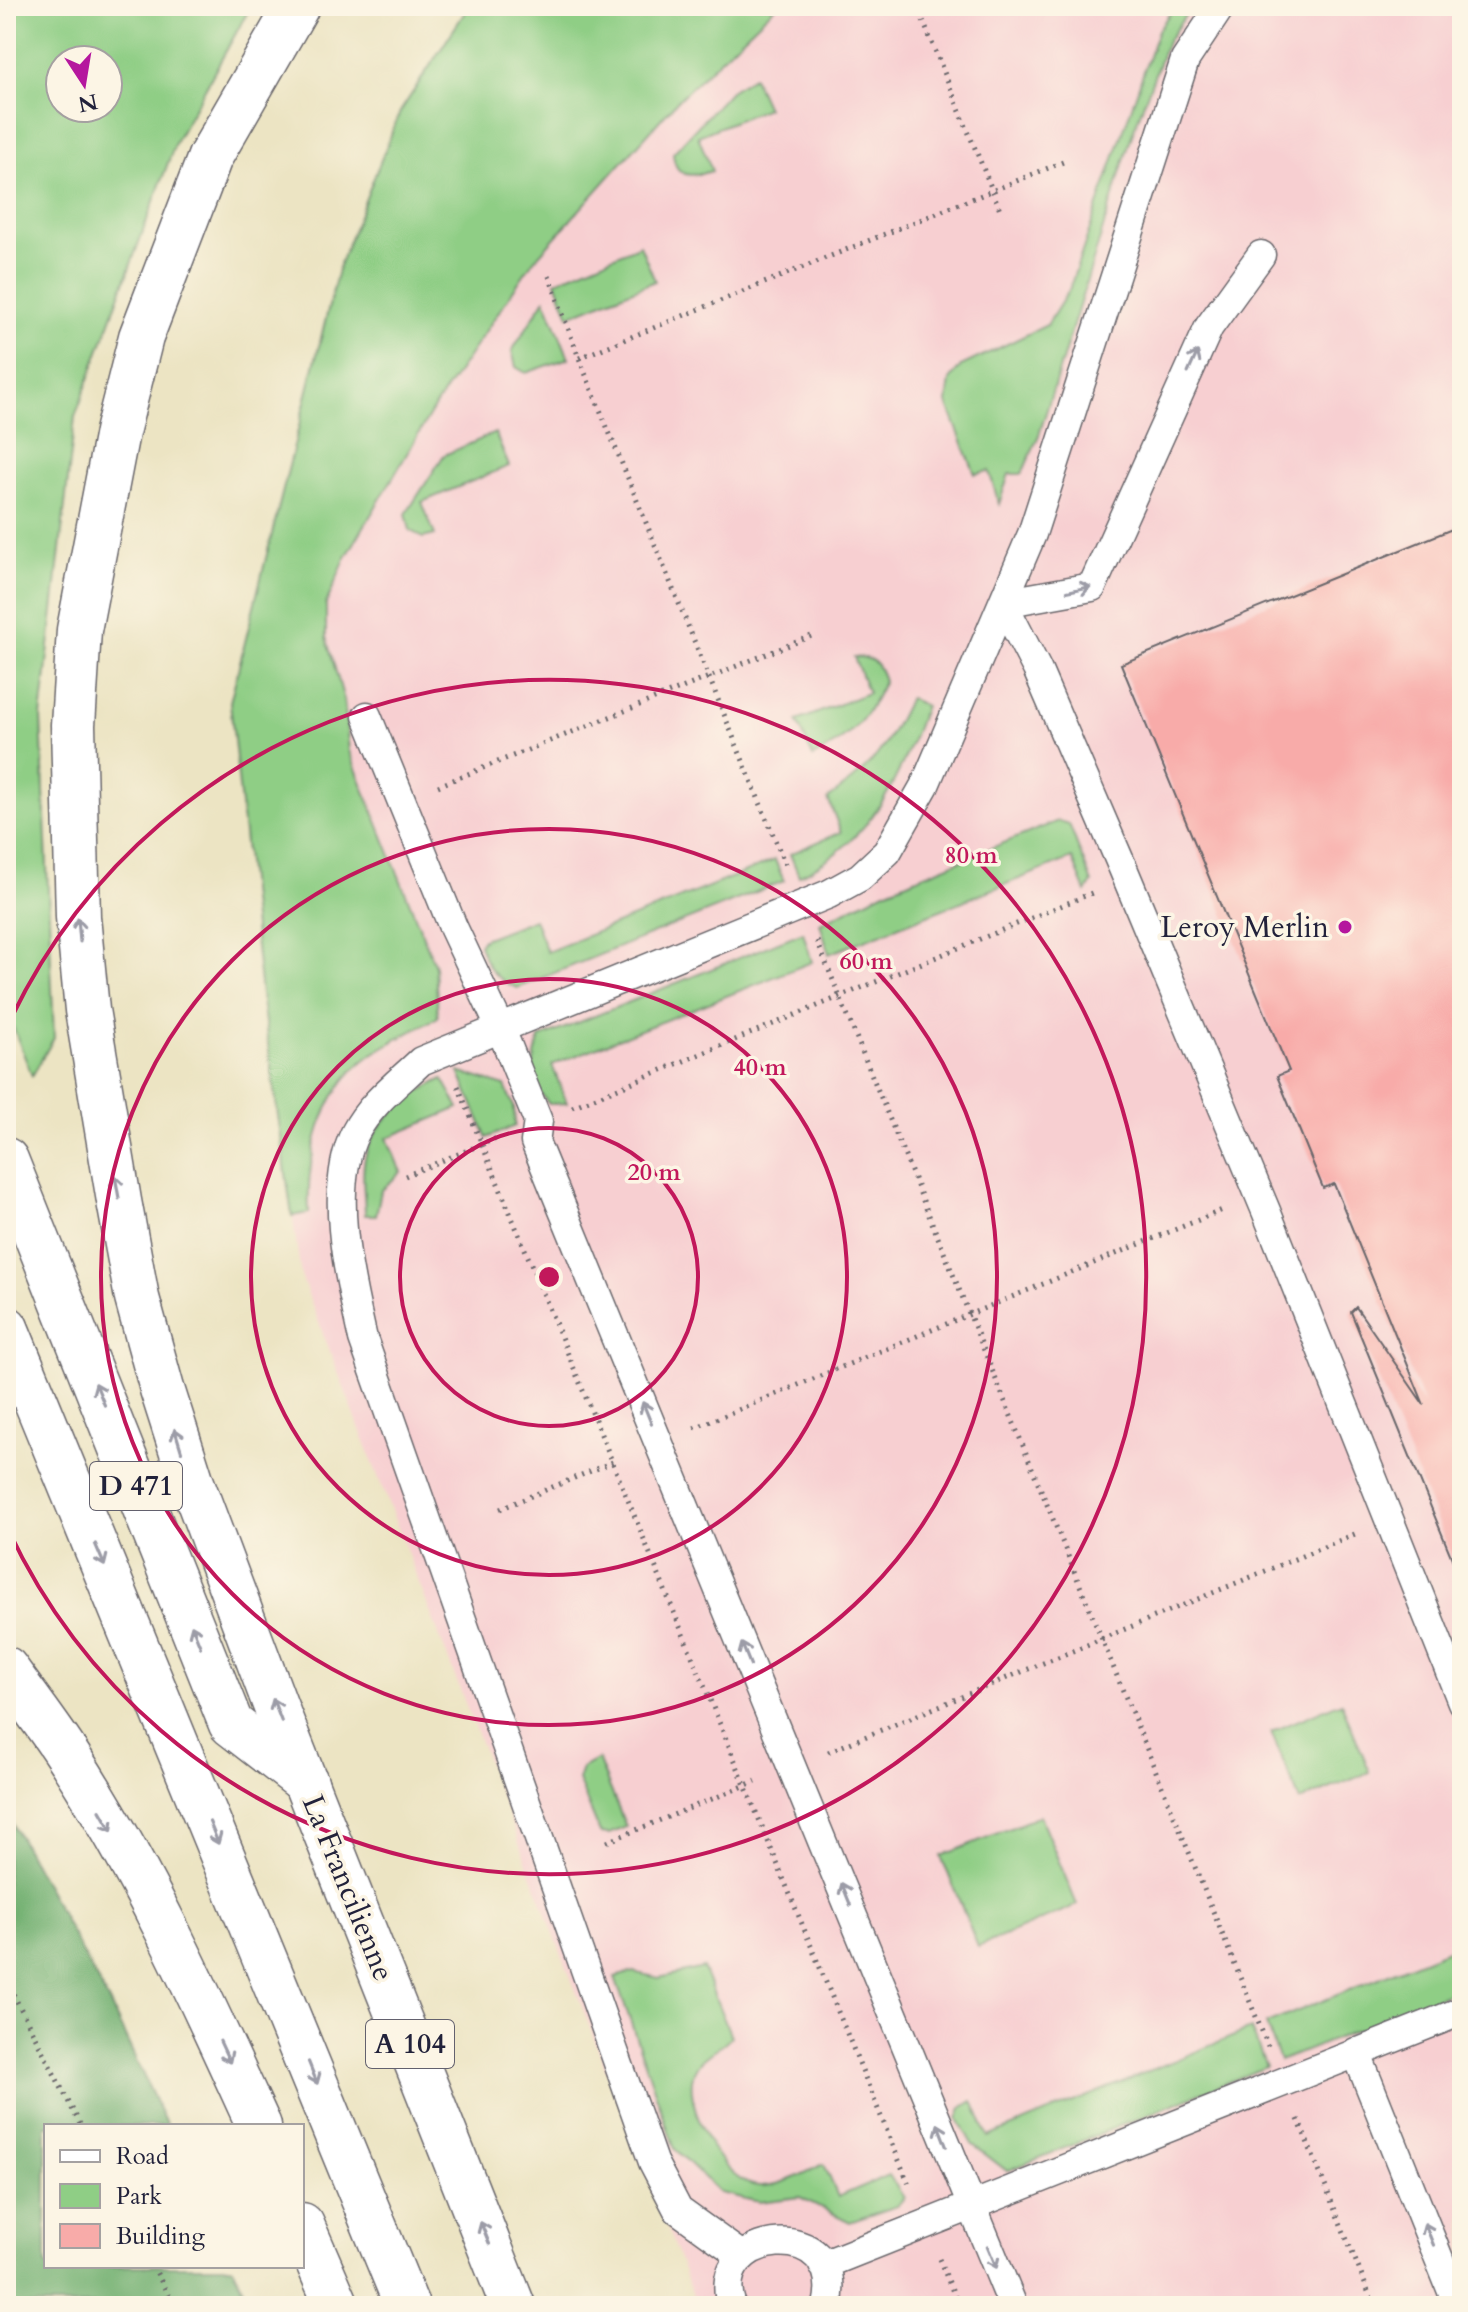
<svg xmlns="http://www.w3.org/2000/svg" width="1468" height="2312" viewBox="0 0 1468 2312" font-family="Cardo,serif">
<rect width="100%" height="100%" fill="#fcf5e5"/>
<filter id="ink" filterUnits="userSpaceOnUse"><feTurbulence type="fractalNoise" baseFrequency=".0125" numOctaves="2"/><feDisplacementMap in="SourceGraphic" scale="16" xChannelSelector="R" yChannelSelector="G"/><feConvolveMatrix kernelMatrix="1 2 1 2 8 2 1 2 1" color-interpolation-filters="sRGB"/></filter>
<filter id="wash" filterUnits="userSpaceOnUse"><feTurbulence type="fractalNoise" baseFrequency=".006" numOctaves="4" result="noise"/><feDisplacementMap in="SourceGraphic" scale="32" xChannelSelector="R" yChannelSelector="G"/><feGaussianBlur stdDeviation="1.8" result="paint"/><feColorMatrix in="noise" values="0 0 0 0 0 0 0 0 0 0 0 0 0 0 0 0 0 1.4 0 .05"/><feComposite in="paint" operator="in"/></filter>
<g filter="url(#wash)">
<rect width="100%" height="100%" fill="#ece4c3"/>
<!-- built -->
<path fill="#f7cfd1" d="M469,6H1462V2306H697L301,1276L261,994L230,702L339,266L400,112Z"/>
<!-- green -->
<path fill="#8fce85" stroke="#587860" stroke-width="2" fill-rule="evenodd" d="M6,6H251L176,141L75,417L41,717L54,1038L32,1076L6,1009ZM60,60H108V108H60Z
M469,6H776L677,101L531,264L435,406L345,559L326,604V637L344,700L349,751L435,966L438,1017C415,1030 389,1042 368,1057C321,1092 306,1158 309,1213L292,1216L261,994L230,702L339,266L400,112Z
M1175,6H1192L1167,42L1133,132L1039,435L1022,474H1009L999,504L989,471L975,474L947,403L950,380L961,366L1047,325L1069,290L1158,30Z
M753,77L767,108L698,136L712,171C691,177 675,179 673,153L730,91Z
M640,245L655,281L569,316L556,281Z
M545,299L569,358L526,373L516,367L512,351Z
M495,433L509,466L422,502L435,535L423,538L410,530L406,514L444,455Z
M854,657C874,657 878,663 884,680C866,721 853,735 813,757L797,721L868,693Z
M909,698L925,706C897,782 875,838 799,876L790,854L841,832L828,799C875,764 884,751 909,698Z
M1058,821L1069,824L1092,883L1086,892L1072,858L829,954L820,923L885,891Z
M775,860L784,881L517,988C494,979 487,967 479,945L483,939L534,919L547,952Z
M803,932L812,962L552,1065L567,1103L549,1104C529,1083 531,1064 540,1038Z
M459,1072L505,1086L514,1107L515,1126L487,1138Z
M443,1079L459,1108L387,1138L401,1172L381,1191L376,1215H365C365,1197 360,1169 367,1151C381,1114 409,1095 443,1079Z
M1341,1702L1370,1772L1300,1801L1271,1732Z
M598,1759L626,1827L609,1834L600,1833L578,1780L582,1768Z
M1040,1816L1077,1905L978,1947L941,1856Z
M1462,1944V1988L1280,2061L1266,2024Z
M703,1968L731,2036C718,2053 696,2054 692,2080C688,2111 721,2179 753,2185C776,2190 804,2173 824,2164L838,2197L889,2175L904,2198L897,2206L850,2222L800,2197L759,2202L720,2193L675,2149L615,1977L633,1972L659,1978Z
M1251,2029L1266,2067L1007,2171L972,2144L958,2119L962,2108L973,2101L988,2137Z"/>
<!-- forest -->
<path fill="#73b172" stroke="#4a6a56" stroke-width="2" d="M6,1812L109,2002L167,2126H46V2266H232L251,2306L6,2305Z"/>
<g id="blocks">
<!-- building -->
<path fill="#f8aba9" d="M1462,525V1583L1351,1312L1356,1307L1424,1405L1334,1184L1323,1188L1301,1134L1277,1076L1289,1071L1121,664Z"/>
</g>
</g>
<g filter="url(#ink)">
<use href="#blocks" fill-opacity="0" stroke="#69666b" stroke-width="2"/>
<g fill="none" stroke-linecap="round" stroke-linejoin="round">
<defs>
<path id="service" d="M1003,603L1037,669L1122,866L1266,1211L1462,1702
M1003,603L1092,587L1209,327L1261,255
M367,716L453,927L500,1027L538,1121L535,1142L1013,2306
M1356,2052L1458,2306
M742,2256L678,2210L653,2162L363,1339C350,1281 327,1190 355,1133C370,1104 398,1083 421,1061L829,894L860,877L887,852L925,785L1032,534L1185,60L1221,6
M823,2265L1462,2011
M732,2306C704,2229 849,2214 827,2306"/>
<path id="primary" d="M6,1160L231,1724L306,1782
M6,1328L407,2306"/>
<path id="motorway" d="M297,6L210,157L141,337L117,432L79,630L73,725L78,917L87,1010L119,1201L137,1298L162,1389L192,1483L280,1718L513,2306
M6,1669C26,1697 47,1724 66,1753C143,1870 201,1999 259,2126
M302,2225L337,2306"/>
</defs>
<!-- service casing -->
<use href="#service" stroke="#69666b" stroke-width="31"/>
<!-- primary casing -->
<use href="#primary" stroke="#69666b" stroke-width="47"/>
<!-- motorway casing -->
<use href="#motorway" stroke="#69666b" stroke-width="47"/>
<!-- path -->
<path stroke="#69666b" stroke-width="5" stroke-dasharray="2 6" stroke-linecap="butt" d="M917,6L1001,212
M549,276L579,358L787,869
M579,358L1068,160
M438,786L814,635
M817,941L1268,2046
M458,1086L910,2187
M572,1107L1092,893
M405,1176L497,1138
M694,1428L1225,1209
M500,1509L615,1461
M828,1752L1355,1534
M607,1842L756,1781
M6,1980L81,2126
M1298,2119L1374,2306
M939,2259L959,2306
M153,2266L174,2306"/>
<!-- service -->
<use href="#service" stroke="#fff" stroke-width="28"/>
<!-- primary -->
<use href="#primary" stroke="#fff" stroke-width="44"/>
<!-- motorway -->
<use href="#motorway" stroke="#fff" stroke-width="44"/>
</g>
<!-- one-way arrows -->
<defs><path id="oneway-shaft" d="M-6 0H5M1.5-3L5.5 0L1.5 3" fill="none" stroke-width="1.6" stroke-linecap="round" stroke-linejoin="round" transform="scale(2)"/></defs>
<g stroke="#9c9ca7">
<use href="#oneway-shaft" transform="translate(1193 362) rotate(-66)"/>
<use href="#oneway-shaft" transform="translate(1079 589) rotate(-12)"/>
<use href="#oneway-shaft" transform="translate(79 930) rotate(-95)"/>
<use href="#oneway-shaft" transform="translate(117 1187) rotate(-100)"/>
<use href="#oneway-shaft" transform="translate(100 1394) rotate(-112)"/>
<use href="#oneway-shaft" transform="translate(647 1413) rotate(-112)"/>
<use href="#oneway-shaft" transform="translate(178 1440) rotate(-107)"/>
<use href="#oneway-shaft" transform="translate(100 1555) rotate(67)"/>
<use href="#oneway-shaft" transform="translate(196 1636) rotate(-112)"/>
<use href="#oneway-shaft" transform="translate(746 1654) rotate(-112)"/>
<use href="#oneway-shaft" transform="translate(277 1710) rotate(-111)"/>
<use href="#oneway-shaft" transform="translate(106 1821) rotate(60)"/>
<use href="#oneway-shaft" transform="translate(214 1833) rotate(68)"/>
<use href="#oneway-shaft" transform="translate(846 1894) rotate(-112)"/>
<use href="#oneway-shaft" transform="translate(225 2052) rotate(65)"/>
<use href="#oneway-shaft" transform="translate(313 2073) rotate(68)"/>
<use href="#oneway-shaft" transform="translate(942 2135) rotate(-111)"/>
<use href="#oneway-shaft" transform="translate(485 2233) rotate(-112)"/>
<use href="#oneway-shaft" transform="translate(1429 2234) rotate(-112)"/>
<use href="#oneway-shaft" transform="translate(992 2257) rotate(67)"/>
</g>
</g>
<!-- distance rings -->
<g fill="none" stroke="#c2185b" stroke-width="4">
<circle cx="549" cy="1277" r="149"/>
<circle cx="549" cy="1277" r="298"/>
<circle cx="549" cy="1277" r="448"/>
<path d="M8 1025A597 597 0 1 1 8 1529"/>
</g>
<!-- markers -->
<circle fill="#b5179e" stroke="#fcf5e5" stroke-width="3" cx="1345" cy="927" r="8"/>
<g text-anchor="middle" dominant-baseline="central" stroke-width="7" stroke-linejoin="round" paint-order="stroke">
<!-- shield labels -->
<g fill="#fcf5e5" stroke="#63616e" stroke-width="2">
<rect x="90" y="1462" width="92" height="48" rx="6"/>
<rect x="366" y="2020" width="88" height="48" rx="6"/>
</g>
<g font-size="28" font-weight="bold" fill="#22223b">
<text x="136" y="1486">D 471</text>
<text x="410" y="2044">A 104</text>
</g>
<!-- poi labels -->
<g font-size="30" fill="#22223b" stroke="#fcf5e5" text-anchor="end">
<text x="1329" y="927">Leroy Merlin</text>
</g>
<!-- street labels -->
<g font-size="30" fill="#22223b" stroke="#fcf5e5">
<text transform="translate(348 1888) rotate(68)">La Francilienne</text>
</g>
</g>
<circle cx="549" cy="1277" r="12" fill="#c2185b" stroke="#fcf5e5" stroke-width="4"/>
<g font-size="24" text-anchor="middle" font-weight="bold" fill="#c2185b" stroke="#fcf5e5" stroke-width="7" stroke-linejoin="round" paint-order="stroke">
<text x="971" y="863">80 m</text>
<text x="866" y="969">60 m</text>
<text x="760" y="1075">40 m</text>
<text x="654" y="1180">20 m</text>
</g>
<!-- margin -->
<rect width="1468" height="2312" fill="none" stroke="#fcf5e5" stroke-width="32"/>
<!-- legend -->
<rect x="44" y="2124" width="260" height="144" fill="#fcf5e5" stroke="#a5a1a1" stroke-width="2"/>
<rect x="60" y="2150" width="40" height="12" fill="#ffffff" stroke="#a5a1a1" stroke-width="2"/>
<text x="116" y="2164" font-size="24" fill="#22223b">Road</text>
<rect x="60" y="2184" width="40" height="24" fill="#8fce85" stroke="#a5a1a1" stroke-width="2"/>
<text x="116" y="2204" font-size="24" fill="#22223b">Park</text>
<rect x="60" y="2224" width="40" height="24" fill="#f8aba9" stroke="#a5a1a1" stroke-width="2"/>
<text x="116" y="2244" font-size="24" fill="#22223b">Building</text>
<!-- north arrow -->
<g transform="translate(84 84) rotate(168)"><circle r="38" fill="#fcf5e5" stroke="#a5a1a1" stroke-width="2"/>
<path d="M0-6L14 30L0 20L-14 30Z" fill="#b5179e"/>
<text y="-12" font-size="22" font-weight="bold" text-anchor="middle" fill="#22223b">N</text>
</g>
</svg>
